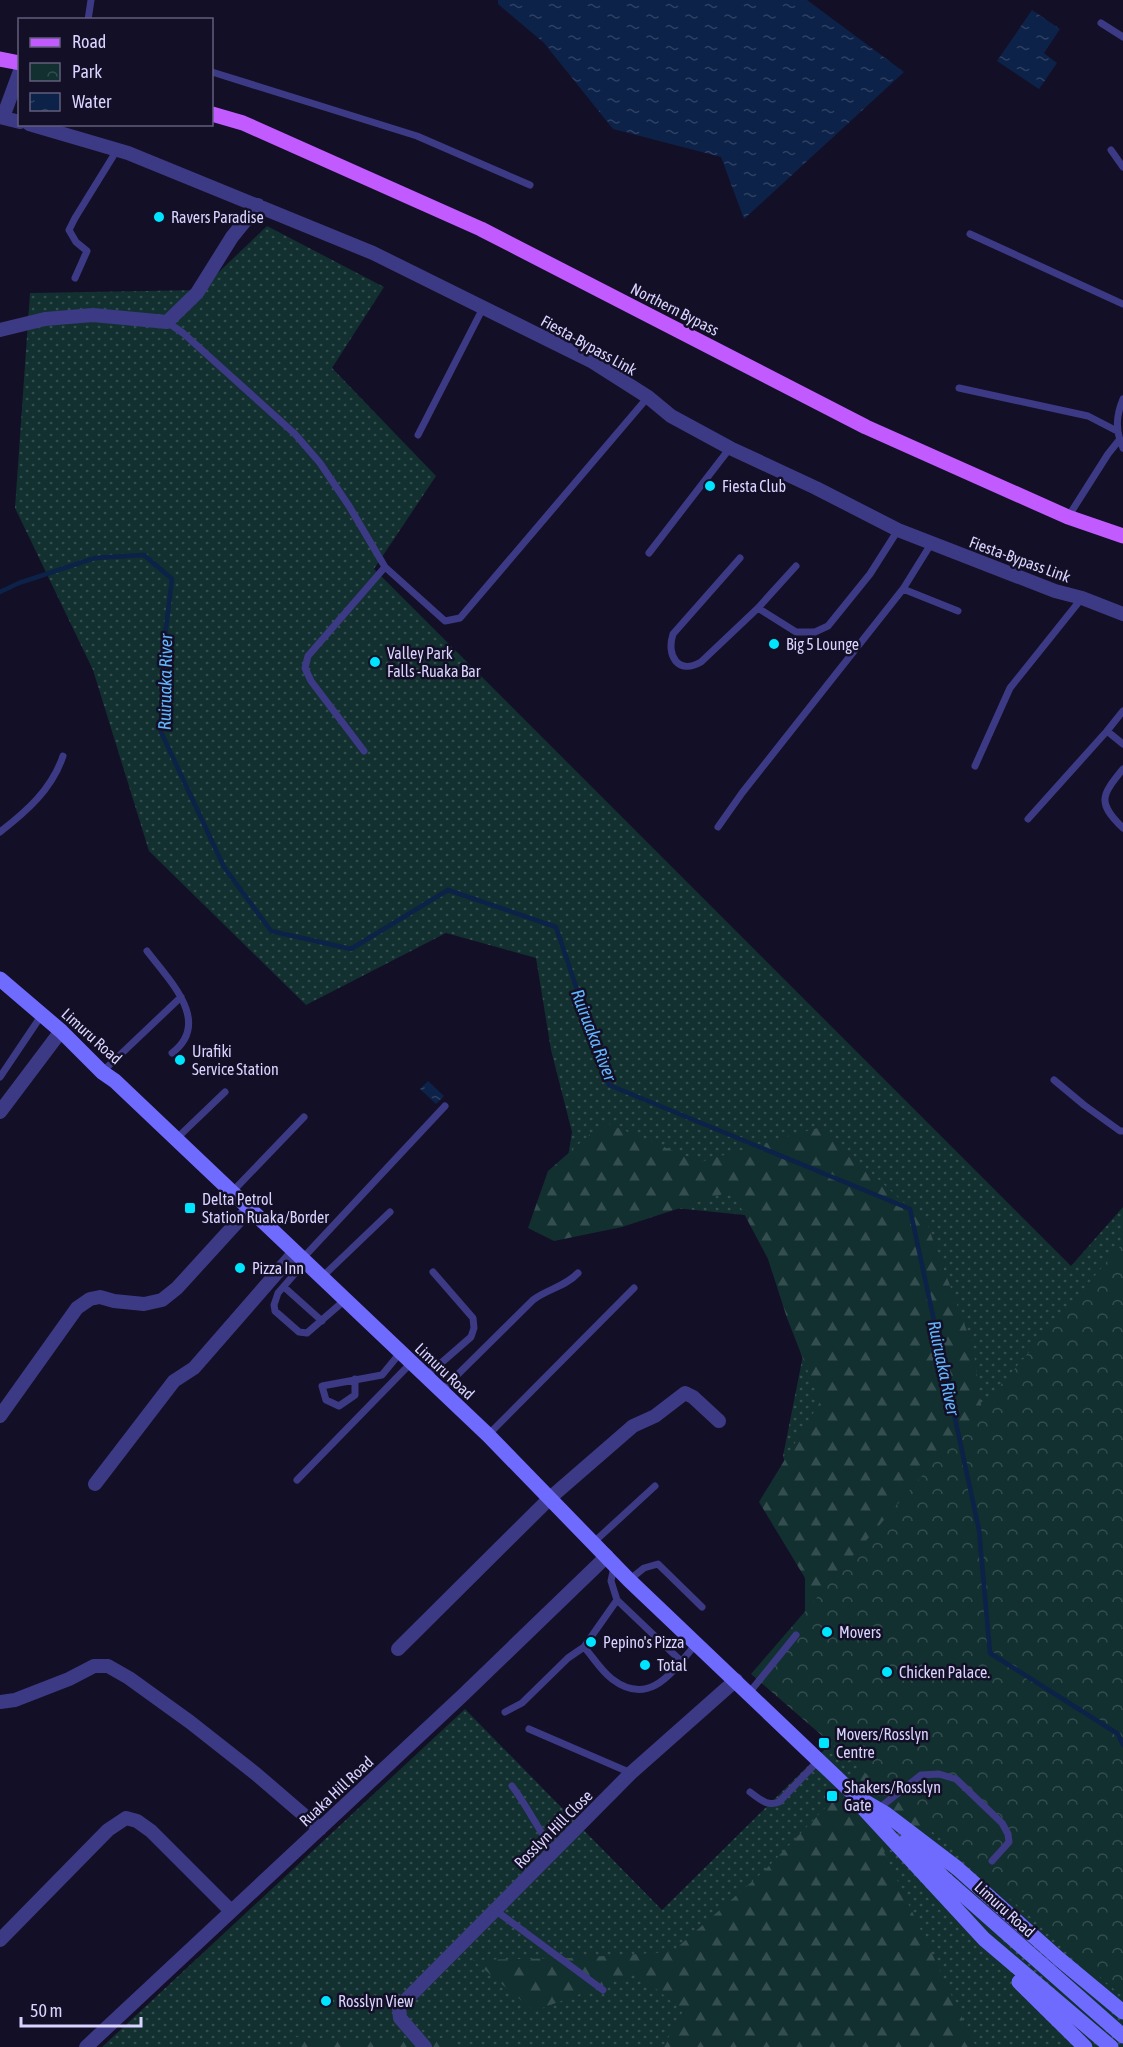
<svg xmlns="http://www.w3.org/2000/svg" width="1123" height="2047" viewBox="0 0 1123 2047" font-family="'Asap Condensed',sans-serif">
<defs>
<pattern id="grass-dots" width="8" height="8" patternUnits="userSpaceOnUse" patternTransform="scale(1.5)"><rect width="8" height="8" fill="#12302f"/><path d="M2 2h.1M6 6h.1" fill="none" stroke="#344d4e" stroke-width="1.8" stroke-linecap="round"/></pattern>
<pattern id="forest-firs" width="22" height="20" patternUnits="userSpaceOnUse" patternTransform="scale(1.5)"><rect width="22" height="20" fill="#12302f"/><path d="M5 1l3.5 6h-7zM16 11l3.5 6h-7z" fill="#344d4e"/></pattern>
<pattern id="park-crowns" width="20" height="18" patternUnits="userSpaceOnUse" patternTransform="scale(1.5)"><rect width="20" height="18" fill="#12302f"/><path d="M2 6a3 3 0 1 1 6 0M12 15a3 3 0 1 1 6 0" fill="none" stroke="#344d4e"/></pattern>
<pattern id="water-ripples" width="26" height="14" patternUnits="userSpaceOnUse" patternTransform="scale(1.5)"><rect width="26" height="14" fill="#0c2248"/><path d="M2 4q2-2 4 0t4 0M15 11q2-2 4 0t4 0" fill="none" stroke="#2f4163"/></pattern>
</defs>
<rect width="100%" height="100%" fill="#130f26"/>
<!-- grass -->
<path fill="url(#grass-dots)" d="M267,226L384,287L332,368L436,476L374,569L1071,1266L1123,1207V2047H102L465,1709L662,1910L890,1685L809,1553L783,1456L810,1320L773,1218L655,1206L558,1219L572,1132L551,1050L536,958L446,933L306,1005L149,851L93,670L15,508L30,293L200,290Z"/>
<!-- forest -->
<path fill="url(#forest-firs)" d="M604,1122L700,1162L821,1127L927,1224L973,1347L999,1533L962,1814L884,1852L974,2043L979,2047H663L683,2011L637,1973L534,2011L473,1960L570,1958L672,1952L764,1871L825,1808L868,1758L805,1656V1578L759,1502L820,1402L787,1318L768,1259L732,1191L622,1227L554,1241L528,1228L548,1171Z
M295,2037L353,2040L449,2038L460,2047H294Z"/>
<!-- park -->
<path fill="url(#park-crowns)" d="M1123,1243V1997L751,1674Z"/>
<!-- water -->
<path fill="url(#water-ripples)" d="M498,0H807L904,72L744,219L721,157L613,129L544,43L498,4Z
M1032,10L1060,29L1044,53L1057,63L1039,89L997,61Z
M428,1081L444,1096L436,1104L420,1089Z"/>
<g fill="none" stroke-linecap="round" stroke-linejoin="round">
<!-- stream -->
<path stroke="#0c2248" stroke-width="4.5" d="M0,592L19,583L95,558L144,555L172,579L163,652L161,732L224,867L271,931L351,949L448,890L556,927L609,1085L910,1209L979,1530L990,1653L1118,1734L1123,1745"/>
<!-- lane -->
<path stroke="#3d3a85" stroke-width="7" d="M88,20L91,0
M1101,23L1123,37
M212,72L417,136L530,185
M1111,150L1123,167
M970,234L1123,304
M75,278L87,251L76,242L69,230L75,218L117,150
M167,322L183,333L295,434L320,463L349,506L385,567L445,621L460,618L648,397
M959,388L1088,416L1117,431
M1123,399C1116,416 1115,430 1123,448
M418,435L483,308
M1068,517L1108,454L1120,439
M649,553L730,448
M740,558L673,634C666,656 678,675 701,662L758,608L796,566
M903,589L958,611
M758,608L796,632H815L828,626L870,574L898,530
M1107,731L1123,711
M364,751L311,681L305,668L308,656L385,567
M975,766L1010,688L1082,598
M1123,769C1102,795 1096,802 1123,828
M1028,819L1107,731L1123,744
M718,827L742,793L903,589L931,544
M0,832C27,811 52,789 63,756
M147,951C168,979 213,1022 172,1053
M102,1072L181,997
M0,1077L41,1016
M1054,1080L1084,1105L1120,1131H1123
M176,1139L225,1092
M232,1192L304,1117
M302,1259L445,1106
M305,1262L278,1293L274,1305L275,1311L299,1332L307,1333L345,1300
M321,1278L390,1212
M284,1287L322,1321
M425,1377L471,1337L474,1328L473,1318L433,1272
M355,1379V1395L339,1406L326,1400L322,1386L382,1375L400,1353
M442,1390L533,1300C547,1289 565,1287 578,1273
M488,1435L634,1288
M297,1480L411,1363
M594,1542L655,1486
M614,1567L611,1581L617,1600L681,1661
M629,1580L644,1568L658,1564L702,1607
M584,1647C593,1657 601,1671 612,1679C650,1708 673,1671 696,1644
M749,1693L796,1635
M505,1712L522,1703L568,1658L584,1647L617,1600
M529,1729L631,1773
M512,1786C528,1807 538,1830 554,1851
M750,1792C760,1799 767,1807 779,1802L818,1761
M878,1809L921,1775L939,1774L956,1779L1002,1823L1008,1834L1009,1842L992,1861
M495,1910L603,1990"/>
<!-- street -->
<path stroke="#3d3a85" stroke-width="14" d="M0,117L20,122
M3,117L20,71
M29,124L128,153L373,253L593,362L648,397L671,416L730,448L816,488L898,530L1055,591L1082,598L1123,614
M0,330L45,319L93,315L167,322L197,293L232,237L258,205
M0,1112L61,1031
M0,1416L77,1308L90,1299L100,1297L114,1301L144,1304L162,1300L177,1288L250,1208
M95,1484L174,1381L194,1368L295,1252
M398,1649L550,1498L633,1426L655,1416L685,1393L693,1397L719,1421
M0,1702L15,1700L69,1679L94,1666H108L129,1678L190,1722L256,1774L320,1829
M0,1940L108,1830L126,1818L137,1821L151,1831L231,1911
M86,2047L463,1695L607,1556
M425,2047L400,2018L399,2007L631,1773L736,1680"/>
<!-- secondary -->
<path stroke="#6f6bff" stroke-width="15" d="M0,979L61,1031L102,1072L115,1081L488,1435L629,1580L857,1797L886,1814L957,1868L1058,1958L1123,2012
M860,1803L863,1808L984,1939L1111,2047
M906,1841L944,1878L1123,2036
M1019,1982L1085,2047"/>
<!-- primary -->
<path stroke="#c25bff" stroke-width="15" d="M0,59L20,63
M212,114L243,123L481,229L866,427L1068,517L1123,536"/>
</g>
<!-- markers -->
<g fill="#00e5ff" stroke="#130f26" stroke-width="2">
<circle cx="159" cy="217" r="6"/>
<circle cx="710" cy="486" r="6"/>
<circle cx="774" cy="644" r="6"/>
<circle cx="375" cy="662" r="6"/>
<circle cx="180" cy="1060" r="6"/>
<rect x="184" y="1202" width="12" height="12" rx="3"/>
<circle cx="240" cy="1268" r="6"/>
<circle cx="827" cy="1632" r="6"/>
<circle cx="591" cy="1642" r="6"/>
<circle cx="645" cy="1665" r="6"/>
<circle cx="887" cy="1672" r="6"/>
<rect x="818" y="1737" width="12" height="12" rx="3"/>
<rect x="826" y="1790" width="12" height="12" rx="3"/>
<circle cx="326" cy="2001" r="6"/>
</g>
<g text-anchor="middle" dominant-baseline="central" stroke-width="5" stroke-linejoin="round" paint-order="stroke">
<!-- poi labels -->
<g font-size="16" fill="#d9d4ff" stroke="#130f26" text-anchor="start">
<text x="171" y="217">Ravers Paradise</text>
<text x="722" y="486">Fiesta Club</text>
<text x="786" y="644">Big 5 Lounge</text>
<text x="387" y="653">Valley Park<tspan x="387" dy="18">Falls -Ruaka Bar</tspan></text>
<text x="192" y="1051">Urafiki<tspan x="192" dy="18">Service Station</tspan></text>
<text x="202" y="1199">Delta Petrol<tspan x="202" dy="18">Station Ruaka/Border</tspan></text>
<text x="252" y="1268">Pizza Inn</text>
<text x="839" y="1632">Movers</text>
<text x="603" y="1642">Pepino's Pizza</text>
<text x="657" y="1665">Total</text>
<text x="899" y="1672">Chicken Palace.</text>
<text x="836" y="1734">Movers/Rosslyn<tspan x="836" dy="18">Centre</tspan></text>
<text x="844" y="1787">Shakers/Rosslyn<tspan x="844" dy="18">Gate</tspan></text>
<text x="338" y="2001">Rosslyn View</text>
</g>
<!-- street labels -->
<g font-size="16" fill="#d9d4ff" stroke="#130f26">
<text transform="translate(675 309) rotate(27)">Northern Bypass</text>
<text transform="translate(589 345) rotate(29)">Fiesta-Bypass Link</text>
<text transform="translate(1020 559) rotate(20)">Fiesta-Bypass Link</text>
<text transform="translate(92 1036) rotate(42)">Limuru Road</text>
<text transform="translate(445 1371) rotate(43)">Limuru Road</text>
<text transform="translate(336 1791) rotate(-43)">Ruaka Hill Road</text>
<text transform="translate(553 1829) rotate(-45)">Rosslyn Hill Close</text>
<text transform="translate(1005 1909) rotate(42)">Limuru Road</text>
</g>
<!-- water labels -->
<g font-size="18" font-style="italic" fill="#62b6ff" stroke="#130f26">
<text transform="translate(165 682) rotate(-89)">Ruiruaka River</text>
<text transform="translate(594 1035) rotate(69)">Ruiruaka River</text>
<text transform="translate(944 1368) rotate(78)">Ruiruaka River</text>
</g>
</g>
<!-- legend -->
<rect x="18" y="18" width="195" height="108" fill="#130f26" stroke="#625e7d" stroke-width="1.5"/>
<rect x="30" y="38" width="30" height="9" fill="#c25bff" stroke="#625e7d" stroke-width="1.5"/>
<text x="72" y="48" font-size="18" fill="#d9d4ff">Road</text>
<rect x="30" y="63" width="30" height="18" fill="url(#park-crowns)" stroke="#625e7d" stroke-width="1.5"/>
<text x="72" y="78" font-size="18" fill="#d9d4ff">Park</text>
<rect x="30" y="93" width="30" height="18" fill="url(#water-ripples)" stroke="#625e7d" stroke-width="1.5"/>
<text x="72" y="108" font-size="18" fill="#d9d4ff">Water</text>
<!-- scale -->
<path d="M21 2017v9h120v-9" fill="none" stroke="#d9d4ff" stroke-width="3"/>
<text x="30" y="2017" font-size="18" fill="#d9d4ff" stroke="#130f26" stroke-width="4.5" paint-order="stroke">50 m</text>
</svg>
